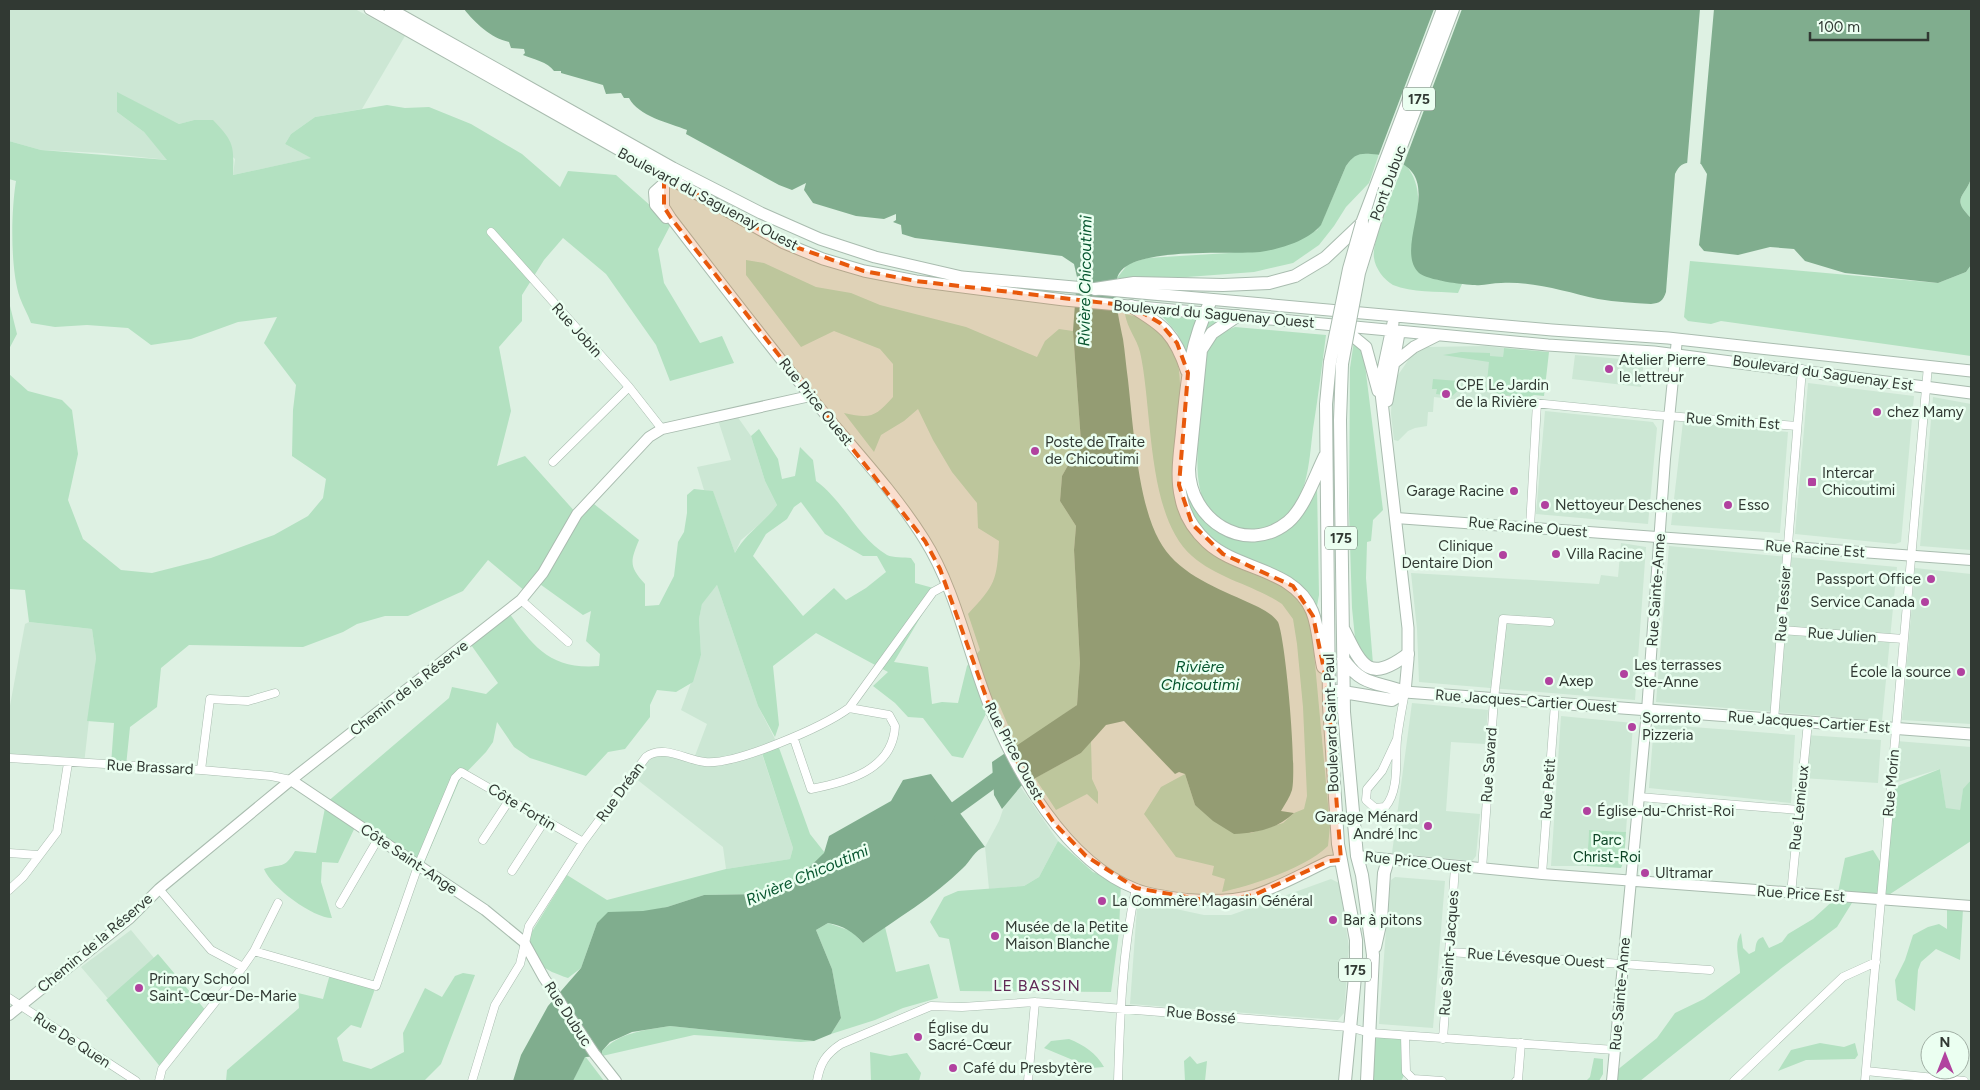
<svg xmlns="http://www.w3.org/2000/svg" width="1980" height="1090" viewBox="0 0 1980 1090" font-family="Figtree,sans-serif">
<rect width="100%" height="100%" fill="#def1e3"/>
<!-- built -->
<path fill="#cce7d4" d="M9,9H355L405,36L362,109L315,117L291,134L285,144L312,158L233,175L235,159L194,120L179,124L117,93V112L144,132L168,160L102,153L41,150L9,141Z
M1486,346L1504,348L1499,395L1494,394L1486,403L1434,397L1433,412H1428L1427,426L1415,428L1408,431L1398,441L1394,440L1391,414L1392,392L1396,378L1411,356L1427,347Z
M1575,355L1644,361L1641,387L1572,379Z
M1808,383L1914,396L1901,542L1895,544L1795,534Z
M1933,397L1971,404V550L1920,546Z
M1545,411L1653,422L1657,428L1648,524L1536,514Z
M737,416L751,436L765,481L777,505L768,517L741,540L735,553L713,492L704,490L697,467L731,460L718,420Z
M1683,422L1788,432L1780,533L1671,525Z
M1621,543L1646,547L1635,700L1419,682L1417,629L1411,573L1599,584L1601,575L1618,577Z
M1669,546L1897,567L1882,721L1656,702Z
M1915,568L1971,574V724L1902,720Z
M717,585L758,706L778,745L761,751L793,848L790,859L726,869L723,847L635,778L648,761L655,757L663,756L693,761L707,724L681,710L701,655L699,619L702,603Z
M29,622L92,629L96,658L84,764L9,758V711L25,624Z
M1412,703L1488,710L1485,744L1451,742L1446,811L1480,814L1476,856L1472,861L1392,853Z
M1561,716L1633,723L1626,832L1589,830L1587,866H1551Z
M1654,724L1795,735L1791,803L1649,788Z
M1806,735L1881,740L1878,783L1802,778Z
M1896,741L1971,747V780L1963,790L1960,811L1946,809L1940,769L1891,784Z
M1020,786L1058,841L1039,877L1024,886L989,889L985,847L999,821L1006,801Z
M1395,877L1445,881L1433,1028L1379,1024L1389,889L1391,880Z
M1331,879L1339,883L1349,947L1344,1013L1338,1020L1130,1004L1137,908L1143,902L1204,915H1231Z
M131,930L197,1010L161,1061L81,967Z"/>
<!-- green -->
<path fill="#b3e1c1" fill-rule="evenodd" d="M117,92L179,124L194,120H213C234,142 234,145 233,175L311,158L285,144L291,134L315,117L387,105L405,108L429,107L471,124L522,154L560,187L568,171L616,175L671,224L658,249L664,283L700,343L722,336L734,363L670,381L656,345L606,274L563,238L544,260L522,295V321L499,347L511,411L497,466L525,456L577,514L589,500L639,540C630,562 629,566 645,584V606L659,605L674,576L678,542L684,532L687,513V495L694,489L713,491L735,553C745,534 764,523 777,505L765,481L751,436L759,429L778,459L782,479L795,476L800,447L813,460L816,481C844,501 858,538 887,555C893,558 904,557 911,558L915,564V583L937,589L894,662L928,667L932,704L942,702L958,703L967,666L980,650L968,614C995,585 997,581 999,541L978,528L977,503L952,472L933,440L918,409L904,421L881,435L874,452L844,413C871,419 875,417 893,397V364L880,349L834,331L801,347L746,275V260L764,263L816,287L851,293L880,305L966,327L1037,357L1045,341L1059,329L1073,331L1081,442L1062,476L1060,501L1076,526L1074,550L1080,663L1077,705L1049,725L1020,753L998,702L988,710L963,758L952,756L923,718L908,717L895,703L873,686L888,672L816,633L773,666L779,725L775,737L758,706L717,585L702,604L699,619L701,655L693,682L676,692L657,690L650,705V717L625,749L608,752L586,776L530,758L514,747L497,722L493,742L486,752L460,779L423,866L357,823L338,863L322,862L321,882L332,918C313,918 271,887 264,869C281,863 284,870 295,851L316,853L326,803L449,698L452,687L486,694L498,683L469,642L507,610C533,646 550,670 599,666L600,654L586,641L591,611L583,615L537,582L526,592L488,560L463,591L408,616H385L357,624L343,632L303,647L189,645L161,668L157,707L130,727L126,766L111,765L114,723L87,721L96,658L92,629L29,622L25,590L9,589V374L28,391L62,400L72,410L78,454L68,500L83,539L121,570L152,573L211,558L274,535L308,516L323,498L326,479L292,456L293,410L296,385L264,343L277,317L238,322L191,339L151,345L128,328L87,325L55,327L31,323C28,315 23,306 20,298C10,269 11,212 16,181L9,179V141L41,150L167,160L144,132L117,112ZM801,502L825,534L863,556H877L886,572L866,588L846,600L834,588L803,616L753,556L766,534L787,519L794,507Z
M1359,153L1379,154L1369,183L1346,207L1334,226L1319,245L1293,263L1254,272L1174,278H1117L1128,264L1147,258L1229,253L1296,241L1317,230L1321,224L1346,166L1352,158Z
M1404,163C1428,189 1415,221 1412,252L1435,279L1462,284L1458,293C1437,291 1412,293 1393,285C1384,280 1375,268 1374,258C1371,241 1397,182 1404,163Z
M1971,179V218C1951,198 1964,198 1971,179Z
M1690,261L1938,283L1966,272L1971,265V356L1721,321L1711,324L1688,321L1684,317Z
M9,302L17,334L9,349Z
M1125,314C1204,328 1175,413 1175,468C1175,487 1184,509 1189,527L1283,583L1304,604L1312,631L1330,826L1328,846C1306,868 1252,885 1222,892L1225,879L1212,875L1214,866L1176,857L1144,814L1161,787L1185,774L1195,805L1251,833L1283,823L1294,813L1304,809L1307,796L1303,707L1297,644L1293,619L1282,604C1254,585 1218,579 1192,556C1146,516 1153,409 1140,352C1137,339 1127,328 1125,314Z
M1161,315L1197,319L1187,353L1177,333Z
M1208,318L1221,319L1206,333L1186,461L1195,508L1207,523L1222,534L1262,539L1317,486L1319,595L1317,606L1218,547L1193,518L1183,487L1193,361Z
M1235,327L1326,335C1322,366 1318,397 1313,429C1310,452 1309,481 1297,502C1288,517 1271,529 1253,529C1181,529 1198,451 1202,404C1204,386 1201,360 1211,344C1216,335 1225,331 1235,327Z
M1354,341L1363,349L1383,510L1373,520L1371,541L1367,542L1366,578L1373,664L1364,659L1355,638L1352,608L1349,512L1350,368Z
M1504,348L1549,352L1544,396L1534,395L1525,399L1486,391L1489,362L1443,355L1461,352L1490,353V356L1503,357Z
M1433,379L1458,381L1457,385L1463,386L1452,396L1436,394L1437,389H1432Z
M1091,741L1092,779L1098,792V804L1087,794L1056,810L1035,778L1081,753Z
M778,745L810,834L825,853L788,888L762,894L704,895L667,907L597,923L581,968L568,978C542,969 537,966 528,938L567,875L607,900L726,869L790,859L793,848L761,750Z
M1940,769L1946,808L1960,810L1963,789L1971,780V841L1881,900L1855,898L1837,927L1783,967L1640,1081H1613L1616,1071L1657,1038L1675,1013L1704,999L1740,973C1740,961 1733,944 1741,933L1743,948L1749,954L1755,951C1756,944 1756,939 1763,937L1769,948L1782,942L1788,934L1813,919L1837,897L1845,858L1873,850L1883,866L1895,787Z
M1589,830L1626,832L1624,861L1621,868L1587,866Z
M1058,841L1093,872L1121,883L1119,931L1111,992L960,991L949,939L939,937L930,922L944,897L958,891L1024,886L1039,877Z
M1947,908L1963,909L1960,960L1936,949L1921,962L1918,970L1915,1011L1897,1000L1895,980L1905,960L1913,935L1928,927L1939,924L1947,929Z
M828,923L851,931L863,943L885,927L896,972L929,964L938,998L903,1008L875,1020L831,1034L841,1018L832,969L816,930Z
M158,954L207,1012L162,1069L106,1000Z
M463,973L475,975L441,1064L424,1081H226L227,1070L299,1008L298,993L323,999L330,974L376,986L361,1028L351,1025L337,1038L343,1061L371,1069L404,1052L403,1033L425,988L442,997L455,976Z
M670,1026L814,1041L801,1042L694,1035L602,1056V1051C620,1032 645,1030 670,1026Z
M1370,1033L1405,1036L1406,1072L1401,1081H1367Z
M1069,1039C1084,1045 1096,1053 1104,1067L1092,1068L1044,1048L1051,1041Z
M1820,1043L1844,1047L1855,1043L1858,1055L1855,1059L1806,1060L1778,1071L1791,1050Z
M870,1052L890,1056L907,1053L921,1073L919,1081H871Z
M585,1056L604,1081H573Z
M1190,1056L1197,1064L1207,1061L1205,1081H1174H1185L1184,1061Z
M1594,1058L1603,1059V1074L1599,1081H1586L1590,1077Z"/>
<!-- water -->
<path fill="#80ad8e" d="M464,9H1971V179C1964,198 1951,198 1971,218V265L1966,272L1938,283L1845,273L1805,261L1794,249L1770,247L1738,255L1704,251L1699,245L1707,174L1701,164C1688,162 1681,161 1675,174L1666,292C1663,301 1660,303 1651,304C1634,303 1616,302 1598,299C1566,292 1535,281 1501,283C1492,283 1484,286 1475,285C1464,285 1427,280 1419,273C1392,247 1447,180 1396,161C1388,157 1380,154 1371,154C1358,153 1354,155 1346,166L1321,225C1308,241 1280,249 1260,252C1233,255 1123,245 1117,279C1114,300 1119,319 1123,339C1125,352 1126,366 1128,380C1133,424 1138,503 1159,540C1176,572 1212,586 1243,600C1256,606 1270,611 1278,622C1286,641 1297,770 1292,790C1290,797 1285,804 1281,811L1294,813C1277,829 1257,833 1234,834L1213,821L1195,805L1185,774L1179,772L1175,774L1124,721L1106,725L1081,753L1021,786L1002,809L994,795L992,762L1077,705L1080,663L1074,550L1076,526L1060,501L1062,476L1081,442L1073,331L1077,277L1074,264L1062,256L915,238L902,234L901,225L893,222L896,220V214L884,219L856,216L813,203L804,190L806,183L792,190L779,185L686,134L687,130C669,123 638,116 629,98H624L621,93L606,94L603,85L561,73V71H554C548,62 533,59 523,55L525,53L524,49L511,48L509,42C491,38 475,23 464,9Z
M931,774L985,847C975,849 970,862 963,868C934,897 896,919 863,943C852,931 844,926 828,923L816,930L832,969L841,1018L831,1034L814,1041L670,1026L632,1032L610,1042L602,1051V1056L585,1057L573,1081H513L521,1055L548,1006L581,968L597,923L608,912L643,911L667,907L704,895L762,894L788,888L824,853L829,836L891,801L903,780Z"/>
<!-- pier -->
<path fill="#def1e3" d="M1434,9H1462L1403,166L1378,157Z
M1700,9H1714L1700,167L1687,165Z"/>
<g fill="none" stroke-linecap="round" stroke-linejoin="round">
<!-- river -->
<path stroke="#80ad8e" stroke-width="14" d="M941,819L1007,771"/>
<defs>
<path id="minor" d="M491,232L629,387L662,429
M1495,399L1655,415L1797,426
M553,462L629,387
M1530,527L1537,403
M521,600L568,642
M1781,630L1904,639
M1774,720L1802,369
M1397,739L1382,771L1367,789L1366,800L1375,808L1385,807C1400,790 1395,759 1397,739C1399,723 1402,708 1405,692
M795,742L811,789C847,782 893,770 895,726L889,715L849,708
M9,758L201,770L271,776L291,780
M201,770L210,699L248,701L275,693
M1639,797L1799,810
M483,840L510,799
M9,853L38,855
M1482,869L1494,699L1503,619L1550,622
M512,871L545,820
M1542,874L1555,704
M159,889L211,950L243,967
M9,890L23,877L57,832L68,763
M1791,894L1808,722
M340,904L378,839
M254,951L376,986L418,866L455,778L461,772L583,842
M1449,952L1710,970
M9,998L136,1081
M1405,1036L1406,1072L1413,1079L1442,1081
M1443,1039L1455,867
M1866,1071L1964,1081
M159,1081L162,1069L243,967L254,951L278,903
M472,1081L495,1005L520,964L529,926L583,842L646,757C663,744 686,760 705,762C736,765 823,727 849,708L933,592L946,585
M817,1081C820,1063 826,1054 841,1044L931,1006L962,1007L1035,1002L1349,1027L1370,1033L1615,1050
M1028,1081L1035,1002
M1118,1081C1120,1017 1122,951 1136,888
M1516,1081L1518,1080L1521,1043
M1734,1081L1843,977L1876,962
M1865,1081L1928,366"/>
<path id="tertiary" d="M664,183V207L671,218C717,278 763,338 811,397C849,444 892,488 924,539C955,588 967,649 988,703C1014,770 1066,862 1136,889C1152,895 1170,897 1187,899C1210,901 1231,901 1254,895C1279,887 1305,872 1329,861L1341,860
M664,183L654,192L655,205L666,218
M1396,518L1971,560
M291,780L485,910L524,942L544,978L594,1053L616,1081
M1357,856L1542,874L1971,906
M9,1015L130,918L159,889L291,780L521,600L543,573L577,514L649,437L662,429L810,396
M1612,1081L1647,711L1665,459L1677,339"/>
<path id="secondary" d="M370,9L784,243L823,259L864,271L916,281L1064,300L1205,313L1548,345L1654,352L1971,393
M390,9L673,168L761,213L820,239L875,257L962,277L1552,330L1668,338L1971,371
M1393,323L1383,370L1381,393L1408,628V659L1405,692L1971,734
M1343,328L1366,347L1378,391
M1394,363L1414,347L1438,335
M1387,401L1399,333"/>
<path id="primary" d="M1385,189L1453,9
M1095,289L1134,283L1223,285L1269,283L1295,276L1325,258L1362,223L1443,9
M1211,300C1189,346 1187,382 1182,432C1180,453 1176,476 1181,497C1184,514 1194,530 1207,542C1238,571 1294,568 1312,611C1319,628 1319,649 1323,667
M1131,306C1163,325 1175,334 1187,371
M1237,316L1212,333L1201,350L1189,469C1189,519 1245,557 1288,522C1304,509 1315,476 1325,456
M1330,362L1326,404L1329,705L1338,844L1356,940V966L1345,1081
M1342,364L1340,420L1344,712L1357,856L1362,875L1373,955L1367,1081
M1344,630C1362,667 1369,683 1408,654
M1343,659C1363,687 1376,681 1405,692
M1337,691L1392,700L1405,692
M1375,947L1381,920L1384,873L1388,860"/>
</defs>
<!-- minor casing -->
<use href="#minor" stroke="#a9bcaf" stroke-width="9"/>
<!-- tertiary casing -->
<use href="#tertiary" stroke="#a9bcaf" stroke-width="12"/>
<!-- secondary casing -->
<use href="#secondary" stroke="#a9bcaf" stroke-width="13"/>
<!-- primary casing -->
<use href="#primary" stroke="#a9bcaf" stroke-width="14"/>
<!-- minor -->
<use href="#minor" stroke="#fff" stroke-width="8"/>
<!-- tertiary -->
<use href="#tertiary" stroke="#fff" stroke-width="10"/>
<!-- secondary -->
<use href="#secondary" stroke="#fff" stroke-width="11"/>
<!-- primary -->
<use href="#primary" stroke="#fff" stroke-width="12"/>
<defs>
<path id="primary-bridge" d="M1330,362L1349,269L1362,223
M1342,364L1359,273L1385,189"/>
</defs>
<!-- primary-bridge casing -->
<use href="#primary-bridge" stroke="#a9bcaf" stroke-width="14" stroke-linecap="butt"/>
<!-- primary-bridge -->
<use href="#primary-bridge" stroke="#fff" stroke-width="12"/>
</g>
<!-- marked area -->
<path fill="#e8590c" fill-opacity="0.2" stroke="#e8590c" stroke-width="4" stroke-dasharray="10 6" stroke-linejoin="round" d="M668,178L784,243L864,271L916,281L1131,306L1160,323L1177,343L1188,373L1179,485L1192,524L1223,554L1293,586L1313,616L1328,689L1341,860L1329,861L1254,895L1215,902L1136,888L1086,856L1054,823L1031,789L989,705L940,569L925,541L671,218L664,207V183Z"/>
<!-- markers -->
<g fill="#b1429f" stroke="#ebfff1" stroke-width="2">
<circle cx="1609" cy="369" r="5"/>
<circle cx="1446" cy="394" r="5"/>
<circle cx="1877" cy="412" r="5"/>
<circle cx="1035" cy="451" r="5"/>
<rect x="1807" y="477" width="10" height="10" rx="2.5"/>
<circle cx="1514" cy="491" r="5"/>
<circle cx="1545" cy="505" r="5"/>
<circle cx="1728" cy="505" r="5"/>
<circle cx="1556" cy="554" r="5"/>
<circle cx="1503" cy="555" r="5"/>
<circle cx="1931" cy="579" r="5"/>
<circle cx="1925" cy="602" r="5"/>
<circle cx="1961" cy="672" r="5"/>
<circle cx="1624" cy="674" r="5"/>
<circle cx="1549" cy="681" r="5"/>
<circle cx="1632" cy="727" r="5"/>
<circle cx="1587" cy="811" r="5"/>
<circle cx="1428" cy="826" r="5"/>
<circle cx="1645" cy="873" r="5"/>
<circle cx="1102" cy="901" r="5"/>
<circle cx="1333" cy="920" r="5"/>
<circle cx="995" cy="936" r="5"/>
<circle cx="139" cy="988" r="5"/>
<circle cx="918" cy="1037" r="5"/>
<circle cx="953" cy="1068" r="5"/>
</g>
<g text-anchor="middle" dominant-baseline="central" stroke-width="5" stroke-linejoin="round" paint-order="stroke">
<!-- shield labels -->
<g fill="#ebfff1" stroke="#69746c" stroke-width="1">
<rect x="1403" y="87.5" width="32" height="23" rx="4"/>
<rect x="1325" y="526.5" width="32" height="23" rx="4"/>
<rect x="1339" y="958.5" width="32" height="23" rx="4"/>
</g>
<g font-size="14" font-weight="bold" fill="#313933">
<text x="1419" y="99">175</text>
<text x="1341" y="538">175</text>
<text x="1355" y="970">175</text>
</g>
<!-- street labels -->
<g font-size="15" fill="#313933" stroke="#ebfff1">
<text transform="translate(1388 183) rotate(-70)">Pont Dubuc</text>
<text transform="translate(708 199) rotate(28)">Boulevard du Saguenay Ouest</text>
<text transform="translate(1214 314) rotate(5)">Boulevard du Saguenay Ouest</text>
<text transform="translate(577 330) rotate(48)">Rue Jobin</text>
<text transform="translate(1823 373) rotate(8)">Boulevard du Saguenay Est</text>
<text transform="translate(816 402) rotate(51)">Rue Price Ouest</text>
<text transform="translate(1733 421) rotate(4)">Rue Smith Est</text>
<text transform="translate(1528 527) rotate(5)">Rue Racine Ouest</text>
<text transform="translate(1815 549) rotate(4)">Rue Racine Est</text>
<text transform="translate(1656 590) rotate(-86)">Rue Sainte-Anne</text>
<text transform="translate(1783 604) rotate(-86)">Rue Tessier</text>
<text transform="translate(1842 635) rotate(4)">Rue Julien</text>
<text transform="translate(409 688) rotate(-38)">Chemin de la Réserve</text>
<text transform="translate(1526 701) rotate(4)">Rue Jacques-Cartier Ouest</text>
<text transform="translate(1809 722) rotate(4)">Rue Jacques-Cartier Est</text>
<text transform="translate(1331 723) rotate(-92)">Boulevard Saint-Paul</text>
<text transform="translate(1014 751) rotate(62)">Rue Price Ouest</text>
<text transform="translate(1489 765) rotate(-86)">Rue Savard</text>
<text transform="translate(150 767) rotate(3)">Rue Brassard</text>
<text transform="translate(1891 783) rotate(-85)">Rue Morin</text>
<text transform="translate(1548 789) rotate(-86)">Rue Petit</text>
<text transform="translate(620 792) rotate(-54)">Rue Dréan</text>
<text transform="translate(522 807) rotate(31)">Côte Fortin</text>
<text transform="translate(1799 808) rotate(-84)">Rue Lemieux</text>
<text transform="translate(409 859) rotate(34)">Côte Saint-Ange</text>
<text transform="translate(1418 862) rotate(6)">Rue Price Ouest</text>
<text transform="translate(1801 894) rotate(4)">Rue Price Est</text>
<text transform="translate(95 943) rotate(-40)">Chemin de la Réserve</text>
<text transform="translate(1449 953) rotate(-86)">Rue Saint-Jacques</text>
<text transform="translate(1536 958) rotate(4)">Rue Lévesque Ouest</text>
<text transform="translate(1620 994) rotate(-85)">Rue Sainte-Anne</text>
<text transform="translate(568 1014) rotate(57)">Rue Dubuc</text>
<text transform="translate(1201 1015) rotate(6)">Rue Bossé</text>
<text transform="translate(72 1040) rotate(33)">Rue De Quen</text>
</g>
<!-- poi labels -->
<g font-size="15" fill="#313933" stroke="#ebfff1" text-anchor="start">
<text x="1619" y="360">Atelier Pierre<tspan x="1619" dy="17">le lettreur</tspan></text>
<text x="1456" y="385">CPE Le Jardin<tspan x="1456" dy="17">de la Rivière</tspan></text>
<text x="1887" y="412">chez Mamy</text>
<text x="1045" y="442">Poste de Traite<tspan x="1045" dy="17">de Chicoutimi</tspan></text>
<text x="1822" y="473">Intercar<tspan x="1822" dy="17">Chicoutimi</tspan></text>
<text x="1504" y="491" text-anchor="end">Garage Racine</text>
<text x="1555" y="505">Nettoyeur Deschenes</text>
<text x="1738" y="505">Esso</text>
<text x="1493" y="546" text-anchor="end">Clinique<tspan x="1493" dy="17">Dentaire Dion</tspan></text>
<text x="1566" y="554">Villa Racine</text>
<text x="1921" y="579" text-anchor="end">Passport Office</text>
<text x="1915" y="602" text-anchor="end">Service Canada</text>
<text x="1634" y="665">Les terrasses<tspan x="1634" dy="17">Ste-Anne</tspan></text>
<text x="1951" y="672" text-anchor="end">École la source</text>
<text x="1559" y="681">Axep</text>
<text x="1642" y="718">Sorrento<tspan x="1642" dy="17">Pizzeria</tspan></text>
<text x="1597" y="811">Église-du-Christ-Roi</text>
<text x="1418" y="817" text-anchor="end">Garage Ménard<tspan x="1418" dy="17">André Inc</tspan></text>
<text x="1655" y="873">Ultramar</text>
<text x="1112" y="901">La Commère Magasin Général</text>
<text x="1343" y="920">Bar à pitons</text>
<text x="1005" y="927">Musée de la Petite<tspan x="1005" dy="17">Maison Blanche</tspan></text>
<text x="149" y="979">Primary School<tspan x="149" dy="17">Saint-Cœur-De-Marie</tspan></text>
<text x="928" y="1028">Église du<tspan x="928" dy="17">Sacré-Cœur</tspan></text>
<text x="963" y="1068">Café du Presbytère</text>
</g>
<!-- park labels -->
<g font-size="15" fill="#0c4325" stroke="#ebfff1">
<text x="1607" y="840">Parc<tspan x="1607" dy="17">Christ-Roi</tspan></text>
</g>
<!-- water labels -->
<g font-size="16" font-style="italic" fill="#06552e" stroke="#ebfff1">
<text transform="translate(1085 281) rotate(-89)">Rivière Chicoutimi</text>
<text x="1200" y="666">Rivière<tspan x="1200" dy="18">Chicoutimi</tspan></text>
<text transform="translate(807 875) rotate(-23)">Rivière Chicoutimi</text>
</g>
<!-- neighbourhood labels -->
<g font-size="16" letter-spacing="1" fill="#602956" stroke="#ebfff1">
<text x="1037" y="985">LE BASSIN</text>
</g>
</g>
<!-- border -->
<rect width="1980" height="1090" fill="none" stroke="#313933" stroke-width="20"/>
<!-- north arrow -->
<g transform="translate(1945 1055)"><circle r="24" fill="#ebfff1" stroke="#a1b0a5"/>
<path d="M0-4L9 19L0 12L-9 19Z" fill="#b1429f"/>
<text y="-8" font-size="14" font-weight="bold" text-anchor="middle" fill="#313933">N</text>
</g>
<!-- scale -->
<path d="M1810 32v8h118v-8" fill="none" stroke="#313933" stroke-width="2.5"/>
<text x="1818" y="32" font-size="15" fill="#313933" stroke="#ebfff1" stroke-width="4" paint-order="stroke">100 m</text>
</svg>
